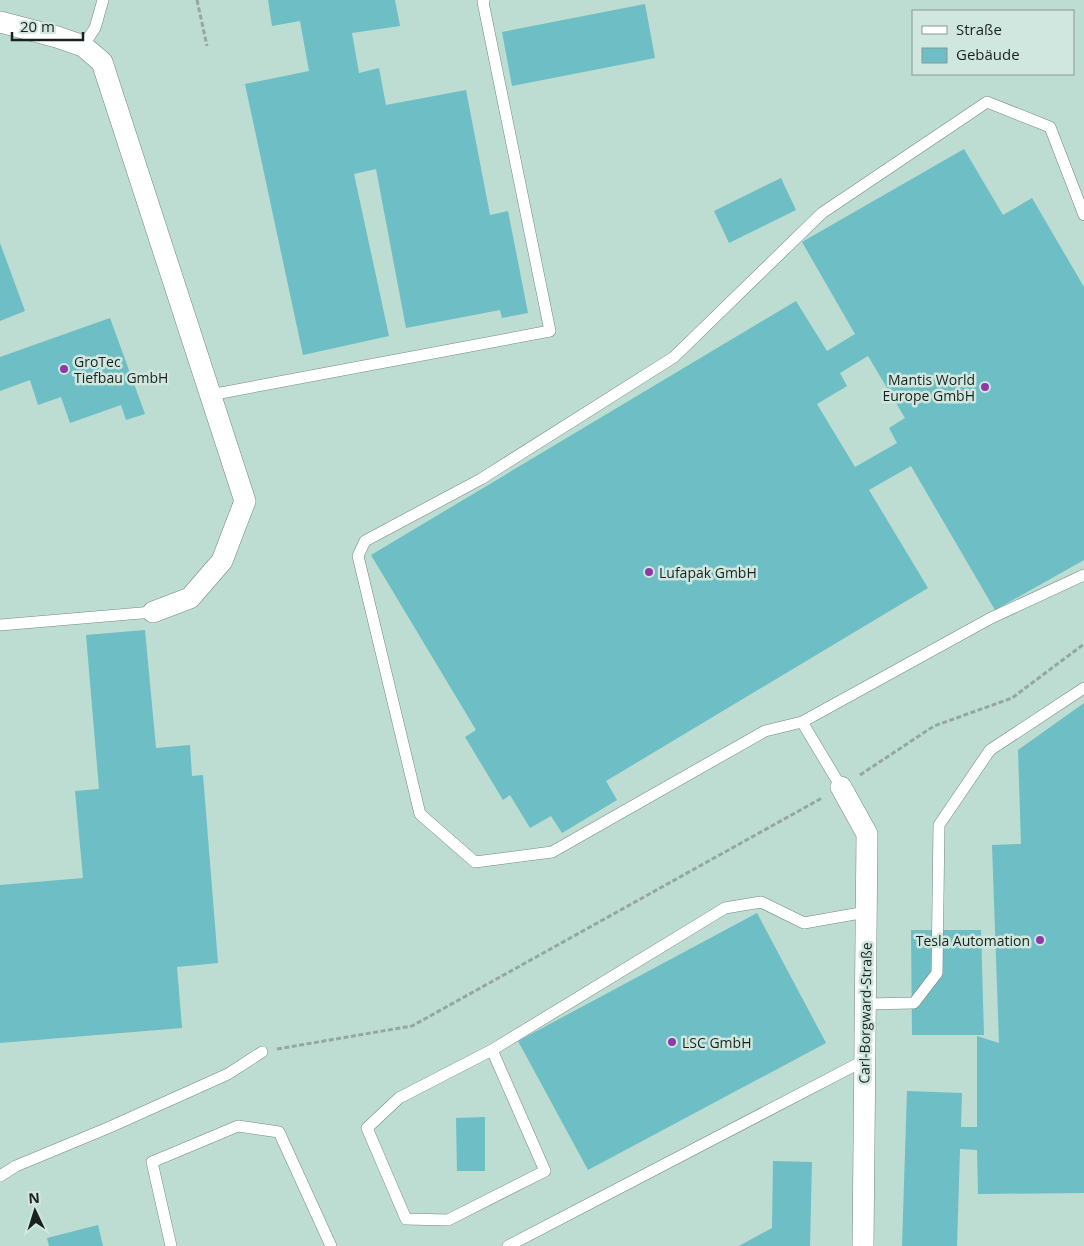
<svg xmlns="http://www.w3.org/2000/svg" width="1084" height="1246" viewBox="0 0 1084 1246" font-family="'Open Sans',sans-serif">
<rect width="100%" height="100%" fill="#d0e7df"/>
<!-- built -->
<path fill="#bddcd2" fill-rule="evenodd" d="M0,0H1084V1246H0ZM913,11H1073V74H913Z"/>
<!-- building -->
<path fill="#6dbec5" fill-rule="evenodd" d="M268,0H395L400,26L352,33L359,73L379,68L386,105L466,90L490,215L508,211L528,313L502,318L500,310L406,328L376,169L354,174L389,336L303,355L245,84L309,71L300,21L272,26Z
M645,4L655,58L512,86L502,32Z
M964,149L1003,215L1032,198L1084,287V560L995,610L911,466L869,490L928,588L606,781L617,800L562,833L551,816L530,828L510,795L503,800L465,737L476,730L371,555L796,301L827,351L855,334L802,242ZM868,356L905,418L889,428L897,443L855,467L817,404L847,386L840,373Z
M781,178L796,210L729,243L714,211Z
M0,243L25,311L0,321Z
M110,318L145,414L126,420L121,405L70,423L61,397L38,405L30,380L0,391V357Z
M145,630L156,748L190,745L192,776L203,775L218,963L177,967L182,1028L0,1043V885L83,878L75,791L99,789L86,635Z
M1084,703V1193L978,1194L977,1150L960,1149L957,1246H902L907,1091L962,1093L961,1127H977V1036L999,1043L992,845L1021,844L1018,750Z
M757,913L826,1043L588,1170L518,1041Z
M911,930H981L984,1035H912Z
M485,1117V1171H457L456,1118Z
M773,1161L812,1162L810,1246H739L772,1228Z
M98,1225L103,1246H49L47,1238Z"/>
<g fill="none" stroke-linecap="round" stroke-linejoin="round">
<defs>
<path id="lane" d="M83,46L95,28L103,0
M1084,215L1050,127L987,102L822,213L674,357L481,479L365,541L358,556L420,814L475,862L552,852L765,731L802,722L991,618L1084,575
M210,395L550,331L483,2L484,0
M0,625L153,612
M802,722L841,787
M865,1004L914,1003L937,973L939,825L990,750L1084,688
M492,1050L399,1098L367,1128L406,1219L448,1220L545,1171L492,1050L725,908L761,902L804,923L866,912
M0,1176L16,1166L110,1127L228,1074L262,1052
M171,1246L152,1162L238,1126L279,1132L331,1246
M508,1246L865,1060"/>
<path id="street" d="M0,22L57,37L83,46L102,62L245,501L222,561L190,598L153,612
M841,787L867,834L863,1246"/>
</defs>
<!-- lane casing -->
<use href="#lane" stroke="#758983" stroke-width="12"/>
<!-- street casing -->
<use href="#street" stroke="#758983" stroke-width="22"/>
<!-- path -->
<path stroke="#95a7a1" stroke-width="3" stroke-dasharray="5 2.5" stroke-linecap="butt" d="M197,0L207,46
M860,775L934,726L1012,698L1084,644
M277,1049L412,1026L822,798"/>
<!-- lane -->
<use href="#lane" stroke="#fff" stroke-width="11"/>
<!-- street -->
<use href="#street" stroke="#fff" stroke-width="21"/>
</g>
<!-- markers -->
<g fill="#9038a5" stroke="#d0e7df" stroke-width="2">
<circle cx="64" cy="369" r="5"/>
<circle cx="985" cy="387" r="5"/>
<circle cx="649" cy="572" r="5"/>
<circle cx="1040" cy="940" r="5"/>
<circle cx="672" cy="1042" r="5"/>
</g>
<g text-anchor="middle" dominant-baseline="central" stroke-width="5" stroke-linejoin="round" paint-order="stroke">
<!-- poi labels -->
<g font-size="14" fill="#1a221f" stroke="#d0e7df" text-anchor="start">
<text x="74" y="361">GroTec<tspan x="74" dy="16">Tiefbau GmbH</tspan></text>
<text x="975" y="379" text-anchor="end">Mantis World<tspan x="975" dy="16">Europe GmbH</tspan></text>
<text x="659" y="572">Lufapak GmbH</text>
<text x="1030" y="940" text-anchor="end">Tesla Automation</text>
<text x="682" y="1042">LSC GmbH</text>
</g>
<!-- street labels -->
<g font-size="14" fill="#1a221f" stroke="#d0e7df">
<text transform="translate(865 1013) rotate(-89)">Carl-Borgward-Straße</text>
</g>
</g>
<!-- legend -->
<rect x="912" y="10" width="162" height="65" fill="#d0e7df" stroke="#879892"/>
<rect x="922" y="26" width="25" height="8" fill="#ffffff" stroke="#879892"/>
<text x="956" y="35" font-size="15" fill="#1a221f">Straße</text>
<rect x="922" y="48" width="25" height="15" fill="#6dbec5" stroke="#879892"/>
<text x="956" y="60" font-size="15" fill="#1a221f">Gebäude</text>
<!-- north arrow -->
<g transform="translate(35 1211) rotate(356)" stroke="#d0e7df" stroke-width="4" paint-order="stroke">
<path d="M0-4L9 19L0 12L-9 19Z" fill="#1a221f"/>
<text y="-8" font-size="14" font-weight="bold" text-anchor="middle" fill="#1a221f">N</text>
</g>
<!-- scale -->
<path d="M12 32v8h71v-8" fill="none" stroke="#1a221f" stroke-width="2.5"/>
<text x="20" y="32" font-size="15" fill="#1a221f" stroke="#d0e7df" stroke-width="4" paint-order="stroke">20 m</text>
</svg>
